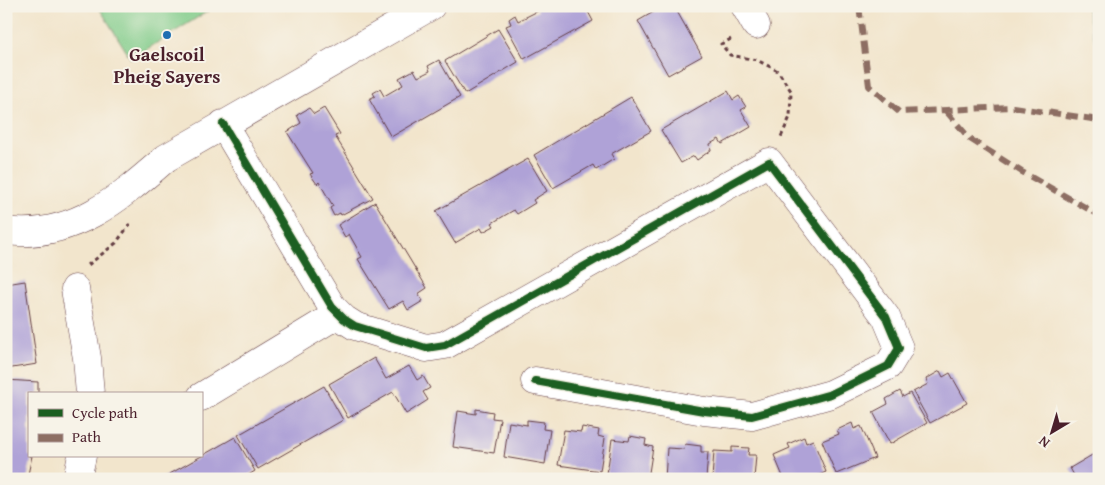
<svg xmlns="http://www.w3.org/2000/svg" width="1105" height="485" viewBox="0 0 1105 485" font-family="'Gentium Book Plus',serif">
<rect width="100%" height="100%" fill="#f7f3e8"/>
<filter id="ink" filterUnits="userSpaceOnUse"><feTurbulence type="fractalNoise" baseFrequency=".02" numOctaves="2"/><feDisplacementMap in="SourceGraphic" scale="10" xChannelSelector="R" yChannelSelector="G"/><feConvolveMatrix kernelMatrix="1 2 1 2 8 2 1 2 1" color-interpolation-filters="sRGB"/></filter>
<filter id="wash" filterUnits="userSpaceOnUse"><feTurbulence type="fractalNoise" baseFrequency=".0096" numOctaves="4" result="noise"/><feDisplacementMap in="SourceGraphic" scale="20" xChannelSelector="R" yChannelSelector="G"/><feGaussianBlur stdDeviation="1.12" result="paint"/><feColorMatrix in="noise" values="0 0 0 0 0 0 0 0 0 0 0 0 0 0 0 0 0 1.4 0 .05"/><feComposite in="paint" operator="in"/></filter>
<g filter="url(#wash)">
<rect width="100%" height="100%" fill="#f2e5cc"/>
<!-- green -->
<path fill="#81cc8a" stroke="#66765a" d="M98,6H216L131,59Z
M1086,6H1099V56Z"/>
<g id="blocks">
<!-- building -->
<path fill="#afa2d7" d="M536,6H585L593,21L524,59L506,26L511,24L509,19L515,15L518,21L538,11Z
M664,6H674L702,56L668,75L638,21Z
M498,29L518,62L465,94L445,61Z
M439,60L460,97L391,137L369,99L375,96L373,93L380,89L384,96L403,85L399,78L414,70L418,77L430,71L428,66Z
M728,91L733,100L739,96L746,107L741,110L751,127L722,144L719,139L710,144L711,150L697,160L694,156L681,163L661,130Z
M631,97L651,131L611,154L614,159L596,170L593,165L553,188L534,155Z
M309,108L314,114L324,108L340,134L335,136L373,198L341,215L340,213L334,216L330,208L333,206L319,182L317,184L310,174L313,173L287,132L301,123L297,115Z
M528,159L547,191L533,200L535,203L517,214L514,210L492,223L494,226L483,232L481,228L455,243L436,211Z
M375,202L427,288L418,294L423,301L408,310L403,301L389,309L358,259L362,257L349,234L345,237L338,225Z
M25,281L37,364L6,369V284Z
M374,358L386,379L409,366L417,380L423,376L430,388L423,392L428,400L406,414L393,392L348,418L329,384Z
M940,371L943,377L950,373L967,403L930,423L913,392L928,384L926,379Z
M6,380L38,382V394H29V456H32L27,479H6Z
M324,386L343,420L258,469L238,435Z
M900,391L903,397L910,393L927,423L890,444L873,412L888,404L886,399Z
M476,409L493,412L492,418L500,419L494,453L453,447L458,411L476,414Z
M527,420L544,422L543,429L550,430L545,464L504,457L509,422L527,425Z
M852,423L854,429L861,426L875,458L836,474L822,441L839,434L837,430Z
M582,427L599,430L598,436L605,438L600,471L558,465L564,430L581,432Z
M630,436L646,439L645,445L653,447L648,479H637L607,474L612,439L629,441Z
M235,437L255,471L242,479H161Z
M804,437L806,443L813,440L826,472L810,479H784L774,455L790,448L788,444Z
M685,444L701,446V452H708L706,479H665L667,448L684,449Z
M732,447L749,448L748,455H756L754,479H712L714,451L732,452Z
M1099,451V479H1076L1070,468Z"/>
</g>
</g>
<g filter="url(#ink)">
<use href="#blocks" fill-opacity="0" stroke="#633d43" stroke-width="1"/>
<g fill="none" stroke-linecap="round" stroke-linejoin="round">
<defs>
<path id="street" d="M745,6L756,25
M223,124L332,307L344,319L355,326L426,348L445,345L769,162L886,317L899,348L888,366L831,394L752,416L704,411L535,381
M6,231C72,240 120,198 166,158L431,6
M75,289L87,358L90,394
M201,397L338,314
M77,479L82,456"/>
</defs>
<!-- street casing -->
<use href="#street" stroke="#633d43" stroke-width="29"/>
<!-- path -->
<path stroke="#633d43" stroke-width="3" stroke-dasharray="4 4" stroke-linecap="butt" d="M731,39L721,44L730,55L757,60L778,71L791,91L790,117L781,137
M88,265L116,243L130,224"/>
<!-- street -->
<use href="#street" stroke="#fff" stroke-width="28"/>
<!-- quiet -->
<path stroke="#8d6e63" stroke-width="6" stroke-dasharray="12 6" stroke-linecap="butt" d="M859,6L869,86L899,112L1013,107L1099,120
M946,111L970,139L1022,172L1099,215"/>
<defs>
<path id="cycleway" d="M223,124L332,307L344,319L355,326L426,348L445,345L769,162L886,317L899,348L888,366L831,394L752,416L704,411L535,381"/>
</defs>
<!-- cycleway casing -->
<use href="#cycleway" stroke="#f7f3e8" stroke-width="11"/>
<!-- cycleway -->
<use href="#cycleway" stroke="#1b5e20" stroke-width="8"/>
</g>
</g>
<!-- markers -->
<circle fill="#1f6fb2" stroke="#f7f3e8" stroke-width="2" cx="167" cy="35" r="5"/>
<g text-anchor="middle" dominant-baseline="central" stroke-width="4" stroke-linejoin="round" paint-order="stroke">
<!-- poi labels -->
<g font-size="19" font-weight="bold" fill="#4a1f2b" stroke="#f7f3e8">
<text x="167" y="54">Gaelscoil<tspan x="167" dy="22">Pheig Sayers</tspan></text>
</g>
</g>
<!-- margin -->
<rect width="1105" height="485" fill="none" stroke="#f7f3e8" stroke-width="25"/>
<!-- legend -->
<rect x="28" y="392" width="175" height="65" fill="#f7f3e8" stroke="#b29e9c"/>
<rect x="38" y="409" width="25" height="8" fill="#1b5e20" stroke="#b29e9c"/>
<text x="72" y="418" font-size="15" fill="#4a1f2b">Cycle path</text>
<rect x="38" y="434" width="25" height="8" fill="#8d6e63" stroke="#b29e9c"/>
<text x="72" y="442" font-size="15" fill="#4a1f2b">Path</text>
<!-- north arrow -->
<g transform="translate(1052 432) rotate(218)" stroke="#f7f3e8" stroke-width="4" paint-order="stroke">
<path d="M0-4L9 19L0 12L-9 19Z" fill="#4a1f2b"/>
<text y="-8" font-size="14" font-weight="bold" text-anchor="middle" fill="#4a1f2b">N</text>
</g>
</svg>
